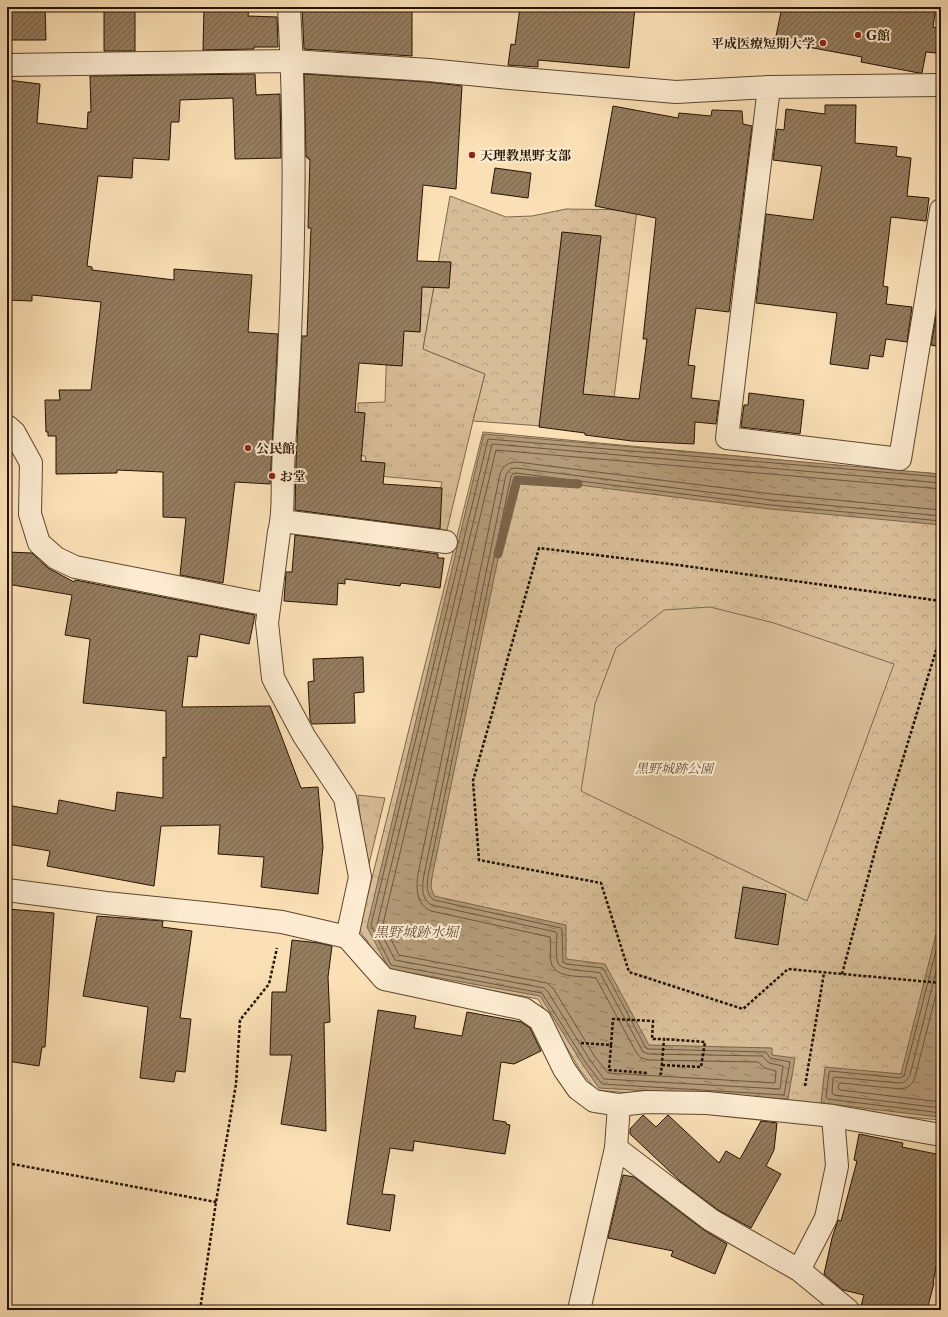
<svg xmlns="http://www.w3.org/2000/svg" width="948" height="1317" viewBox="0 0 948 1317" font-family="'Libre Caslon Text','Noto Serif JP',serif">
<defs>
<pattern id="grass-tufts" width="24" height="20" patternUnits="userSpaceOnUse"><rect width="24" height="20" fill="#d7bd97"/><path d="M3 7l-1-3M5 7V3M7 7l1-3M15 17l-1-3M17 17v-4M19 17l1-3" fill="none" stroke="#b8a180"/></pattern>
<pattern id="forest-crowns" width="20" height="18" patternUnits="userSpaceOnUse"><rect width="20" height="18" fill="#d7bd97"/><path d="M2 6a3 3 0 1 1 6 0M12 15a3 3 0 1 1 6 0" fill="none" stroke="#b8a180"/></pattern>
<pattern id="water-ripples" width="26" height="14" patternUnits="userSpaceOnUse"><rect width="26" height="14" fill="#b39a78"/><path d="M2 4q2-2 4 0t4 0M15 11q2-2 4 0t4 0" fill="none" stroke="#917c60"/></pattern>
<pattern id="building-hatch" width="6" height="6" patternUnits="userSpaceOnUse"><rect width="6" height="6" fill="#957d5f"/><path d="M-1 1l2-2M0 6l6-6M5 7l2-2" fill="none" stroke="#79654c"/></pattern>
</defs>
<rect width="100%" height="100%" fill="#fbe0b6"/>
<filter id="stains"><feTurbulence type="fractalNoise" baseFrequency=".005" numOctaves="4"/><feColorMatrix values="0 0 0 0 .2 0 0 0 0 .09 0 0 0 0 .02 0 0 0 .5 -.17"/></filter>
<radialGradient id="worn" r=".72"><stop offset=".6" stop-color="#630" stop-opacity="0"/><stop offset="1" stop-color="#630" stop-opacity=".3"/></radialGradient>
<!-- grass -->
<path fill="url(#grass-tufts)" stroke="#7e684c" d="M406,283L434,286L423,349L485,374L473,421L447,530L432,528L442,482L369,475L365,456L326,451L359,436L358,403L385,402L387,339Z
M358,795L385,798L366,876Z"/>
<!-- forest -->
<path fill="url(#forest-crowns)" stroke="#7e684c" d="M450,196L506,217L532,216L566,209L637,210L610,431L473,421L485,374L423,349Z
M483,432L885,470L941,474V1120L596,1090L580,1070L538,999L389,971L359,930Z"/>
<!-- pitch -->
<path fill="#d7bd97" stroke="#7e684c" d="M710,607L774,623L894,664L807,901L581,791L595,704L616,648L664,610Z"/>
<!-- water -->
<path fill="url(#water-ripples)" stroke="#7b6448" d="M484,434L941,474V525L770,509L515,477L432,877L431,887L434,896L566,925V959L605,964L649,1045L772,1048V1055L795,1058L788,1099L599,1088L583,1065L540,996L389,969L367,927Z
M941,914V1110L939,1117L821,1103L825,1067L901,1074Z"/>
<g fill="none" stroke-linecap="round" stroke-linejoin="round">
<!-- shore -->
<path stroke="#6c563c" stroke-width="1" d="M941,477L488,439L371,925L391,965L542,993L586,1063L602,1084L784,1095L790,1062L770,1058L766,1052L649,1049L646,1048L603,968L566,964L563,962L562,930L561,928L434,900C426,895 427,885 428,876L511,476L513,474L516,473L771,505L941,521
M941,483L492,444L377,925L395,960L544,988L548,992L590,1060L604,1079L780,1089L783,1066L769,1063L762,1056L649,1054L643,1052L600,973C590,970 562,972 558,963C555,956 557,941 557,934L556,932L432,905C421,900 422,886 424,875L506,475L510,469L516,468L771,500L941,516
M941,489L496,450L383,924L399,955L547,983L553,988L595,1057L608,1073L775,1083L776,1071L765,1068L758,1062L649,1060L641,1058L636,1052L596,978C583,975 555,980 551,962C549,954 552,945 550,937L431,911C416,905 416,888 418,874L500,474C503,466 508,462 517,462L772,494L941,510
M941,931L904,1076L900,1078L830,1071L829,1073L826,1097L828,1099L941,1113
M941,951L910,1075C908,1080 904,1083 899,1083L835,1077L833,1078L832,1093L834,1095L941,1108
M941,975L915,1077C913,1084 908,1088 901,1089L841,1083L839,1084L838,1088L840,1090L941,1102"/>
<!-- stream -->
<path stroke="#7b6448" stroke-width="9" d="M498,554L517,480L578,484"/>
</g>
<!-- building -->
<path fill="url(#building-hatch)" stroke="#261200" d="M7,7H45L46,40H7Z
M104,7H135V51H104Z
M204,7H249L248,16L277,17L278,47H254V49L203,50Z
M302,7H412V56L304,49Z
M520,7H635L629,68L538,60V67L508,65L511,44L515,45Z
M782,7H936L933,27L941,29L936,53L926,52L922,73H919L861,62L862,57L775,41Z
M255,74L256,95L280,94L281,158L235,159L233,98L180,100L179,122H171L169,160L133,158L132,178L98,176L87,266L92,267V270L174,280V269L252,275L248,332L278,334L270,484L235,482L223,583L180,575L186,518L163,517V472L117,470V473L56,474V436H48V432H46L45,400H60L59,390H91L101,302L32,295V301L7,300V80L40,84L37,123L87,129L88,112H91L90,76Z
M304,74L428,82L462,86L456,189L423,185L417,261L451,262L449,288L422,287L420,332L404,331L402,366L359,363L355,412L365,413L361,461L385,463L383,484L442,488L440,529L295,510L296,463L302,336H307L311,228H308L310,159H308V157H306Z
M825,105H856L855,143L897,147L896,156L911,158L907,196L929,198L926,221L891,217L883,286L888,287L886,304L912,307L907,342L886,339L883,357L870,355L868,369L830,364L837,313L756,303L766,214L813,220L822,166L773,160L777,129L784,130L786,109L825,114Z
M613,106L678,118L679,113L711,116L712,110L742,111L743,124L752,126L729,312L696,308L688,365L695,366L691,398L719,401L716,424L695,422L694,444L632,441L585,435V433L539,427L562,232L601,236L583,394L639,399L647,339H643L656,218L595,206Z
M495,168L531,173L528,198L491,193Z
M937,311L941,312V347L931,345Z
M749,393L804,400L800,434L741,427L744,405H748Z
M295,535L438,554V558H444L440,588L401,583L400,586L345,579V584L338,583L337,605L284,601L286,572H292Z
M7,552L32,553L48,568L74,582L75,580L255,615L249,644L200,634L197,657L188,656L182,707L270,706L301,788L318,787L323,847L318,894L261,887L264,857L218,854L220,825L161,826L154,886L47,866L50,851L7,844V805L57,814L59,800L115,811L117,792L163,798V757L166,758V711L83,703L90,639L65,635L72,595L7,584Z
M363,657L364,692L354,693L355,723L312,724L310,720L308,682L314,681L313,659Z
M743,887L786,894L778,945L735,938Z
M8,909L54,913L45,1047H42L39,1066L7,1061V921Z
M97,916L163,921L162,927L192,931L180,1018L191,1019L185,1072L176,1071L174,1082L140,1078L148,1007L83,996Z
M292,940L319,943L332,946L328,977L330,1022L324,1023L326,1131L281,1124L292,1055H270L272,992H286Z
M378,1010L416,1016L414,1028L462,1036L467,1012L521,1022L530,1028L541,1051L514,1064L501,1062L493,1120L506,1122V1124L510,1125L505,1154L414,1141L413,1151L390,1148L382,1194L395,1195L390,1231L347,1224Z
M643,1115L656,1127L668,1115L719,1163L726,1151L740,1159L761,1121L777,1123L774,1150L766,1166L781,1174L751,1228L718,1210L681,1182L630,1134V1129Z
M859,1134L903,1143L902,1147L941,1155V1241L933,1283H934L927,1310H860L864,1295L843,1290L824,1274L832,1238L838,1220L841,1221L857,1161L854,1160Z
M623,1175L634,1177L704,1230L727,1244L715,1274L671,1256L673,1251L608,1238Z"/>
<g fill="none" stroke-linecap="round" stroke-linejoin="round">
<defs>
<path id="minor" d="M289,7C297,143 294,279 286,414C285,435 283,457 283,478C282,496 284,514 279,532L267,623L273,678L304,736L345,798L360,877L347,937
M7,65L292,61L429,70L510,78L676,92L769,87L941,85
M769,87L727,438L900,459L941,210
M7,426L14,432L31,463L30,514L39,543L56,558L75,567L269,605
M282,521L446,542
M7,890L106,903L214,914L282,922L347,937L384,979L524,1009L540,1020L564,1069L578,1089L594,1101L619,1105L646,1102L707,1103L805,1113L833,1116L941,1135
M616,1148L711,1220L799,1270L848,1310
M799,1270L826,1218L837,1166L833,1116
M579,1310L616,1148L619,1105"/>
</defs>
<!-- minor casing -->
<use href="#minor" stroke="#5b462e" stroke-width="24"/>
<!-- path -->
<path stroke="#261200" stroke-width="2.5" stroke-dasharray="3 2" stroke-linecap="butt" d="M941,601L678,565L539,548L473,781L479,860L601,883L629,972L743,1009L788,969L941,983
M842,974L877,844L941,634
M581,1043L611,1045L609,1070L648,1073
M611,1045L613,1019L653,1021L652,1039H664L661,1074H659
M662,1065L701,1067L705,1042L664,1039
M805,1086L824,973
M7,1163L216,1202
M200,1310L216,1202L236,1084L240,1020L269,984L277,948"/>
<!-- minor -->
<use href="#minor" stroke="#fcebd0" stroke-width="22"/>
</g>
<!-- markers -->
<g fill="#8f2418" stroke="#fcebd0" stroke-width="1.5">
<circle cx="858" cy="35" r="4"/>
<circle cx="823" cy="43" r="4"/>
<circle cx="472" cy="155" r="4"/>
<circle cx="248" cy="448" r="4"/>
<circle cx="272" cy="476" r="4"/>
</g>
<g text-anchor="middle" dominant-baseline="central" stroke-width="4" stroke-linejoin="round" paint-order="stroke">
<!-- poi labels -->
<g font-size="13" font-weight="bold" fill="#261200" stroke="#fcebd0" text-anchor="start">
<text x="866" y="35">G館</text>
<text x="815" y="43" text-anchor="end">平成医療短期大学</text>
<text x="480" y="155">天理教黒野支部</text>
<text x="256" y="448">公民館</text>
<text x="280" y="476">お堂</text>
</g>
<!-- park labels -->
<g font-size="13" font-style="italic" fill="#644e35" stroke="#fcebd0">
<text x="674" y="768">黒野城跡公園</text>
</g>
<!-- water labels -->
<g font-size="14" font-style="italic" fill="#654f36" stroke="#fcebd0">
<text x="416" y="932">黒野城跡水堀</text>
</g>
</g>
<!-- margin -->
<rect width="948" height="1317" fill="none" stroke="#fbe0b6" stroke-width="24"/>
<rect x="8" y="8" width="932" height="1301" fill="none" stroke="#261200" stroke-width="2"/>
<rect x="12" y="12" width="924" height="1293" fill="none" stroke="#261200"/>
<rect width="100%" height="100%" filter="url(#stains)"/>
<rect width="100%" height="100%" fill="url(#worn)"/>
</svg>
